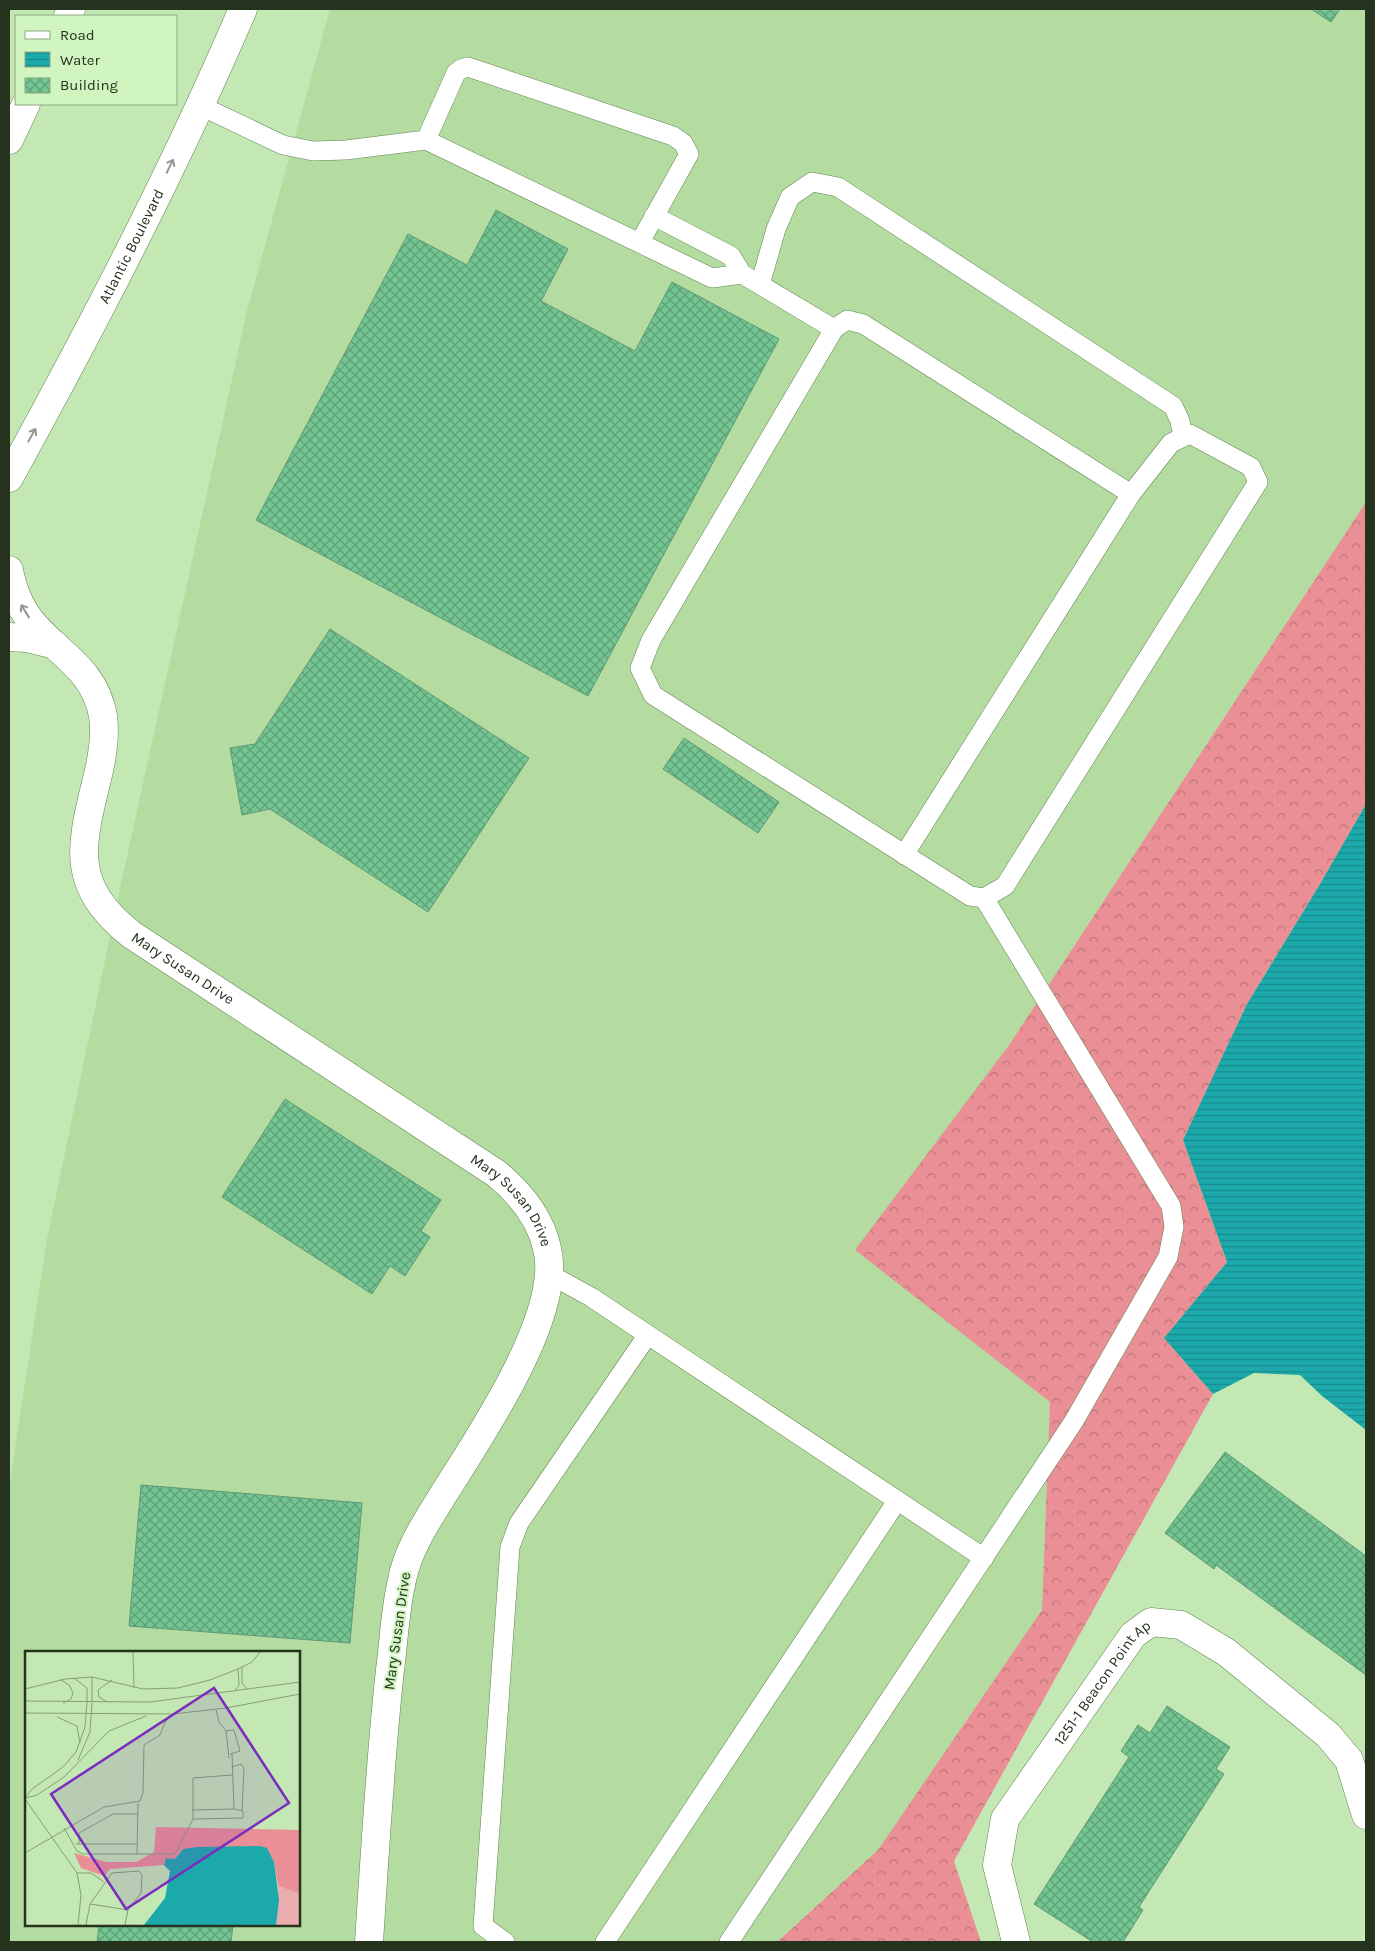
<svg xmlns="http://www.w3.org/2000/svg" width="1375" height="1951" viewBox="0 0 1375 1951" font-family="Karla,sans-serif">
<defs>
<pattern id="forest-crowns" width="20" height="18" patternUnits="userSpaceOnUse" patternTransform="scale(1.25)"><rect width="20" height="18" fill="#e98f95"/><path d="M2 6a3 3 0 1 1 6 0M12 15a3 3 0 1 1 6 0" fill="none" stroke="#bd7579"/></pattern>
<pattern id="water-rules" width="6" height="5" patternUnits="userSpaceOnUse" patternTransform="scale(1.25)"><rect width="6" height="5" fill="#1ca9ab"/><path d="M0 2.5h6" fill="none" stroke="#198a8b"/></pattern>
<pattern id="building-cross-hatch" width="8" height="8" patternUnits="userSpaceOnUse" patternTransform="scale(1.25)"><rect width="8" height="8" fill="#73c593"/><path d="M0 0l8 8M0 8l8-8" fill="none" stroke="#5ea177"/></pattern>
</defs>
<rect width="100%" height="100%" fill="#c3e8b3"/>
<!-- built -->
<path fill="#b4dca1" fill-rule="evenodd" d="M330,9H1366V502L1009,1045L856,1250L1050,1402L1042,1610L878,1850L776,1942H9V1488L47,1239L122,879L247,311ZM26,1652H299V1925H26Z"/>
<!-- forest -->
<path fill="url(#forest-crowns)" d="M1366,502V804L1320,884L1247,1004L1183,1140L1227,1262L1164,1338L1213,1394L954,1861L981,1942H777L878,1850L1042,1610L1050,1402L855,1250L1009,1045Z"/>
<!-- water -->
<path fill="url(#water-rules)" d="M1366,804V1430L1322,1396L1300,1375L1254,1373L1213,1394L1164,1338L1227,1262L1183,1140L1247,1004L1320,884Z"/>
<!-- building -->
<path fill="url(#building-cross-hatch)" stroke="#609975" d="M1311,9H1340L1331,22Z
M496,210L568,249L541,301L635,351L672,282L779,339L588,696L256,520L408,234L467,265Z
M330,629L529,758L428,912L270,809L242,815L230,748L255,744Z
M684,738L779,802L758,833L663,769Z
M285,1099L441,1200L421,1231L430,1237L405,1276L390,1266L372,1294L222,1197Z
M1225,1452L1366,1556V1675L1216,1565L1214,1569L1165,1533Z
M141,1485L362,1503L350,1643L129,1626Z
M1167,1706L1230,1747L1216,1769L1224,1774L1139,1907L1143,1910L1123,1942H1093L1034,1904L1129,1757L1121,1751L1138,1725L1150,1733Z
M99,1925H233L231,1942H97Z"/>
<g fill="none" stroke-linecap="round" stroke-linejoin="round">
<defs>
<path id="service" d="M199,105L283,145L313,151L346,150L426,140L712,278L742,274
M426,140L456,73L461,69L468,67L673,136L683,143L689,154L640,242
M654,216L731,256L742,274L834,329L847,320L863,324L1131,494L1171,443L1190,434L1251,467L1258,482L1005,886L984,898L970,896L653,695L640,668L651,640L834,329
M760,285L776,229L790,197L812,182L838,187L1173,406L1180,421L1183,437
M904,855L1131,494
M549,1274L591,1297L984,1558
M505,1942L483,1926L510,1547L519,1523L647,1336
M605,1942L897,1501
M729,1942L1074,1421L1168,1257L1174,1227L1171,1206L984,898"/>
<g id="minor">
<path id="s1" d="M9,570C13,591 21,611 36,627C63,657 95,671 103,716C106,737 102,759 97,779C80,848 70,886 132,935L497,1174C521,1194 540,1217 547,1248C564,1314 478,1439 443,1495C427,1521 408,1549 402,1580C395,1609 394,1640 390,1670C380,1760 375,1852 369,1942"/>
<path d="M9,637L27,638L55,645"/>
<path id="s2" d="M1016,1942L997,1865L1005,1819L1133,1635L1151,1622L1181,1625L1226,1652L1328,1735L1349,1760L1366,1815"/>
</g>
<g id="trunk">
<path d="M68,16L71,9"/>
<path d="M9,140L26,104"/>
<path id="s3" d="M9,478C93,325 174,170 243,9"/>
</g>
</defs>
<!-- service casing -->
<use href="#service" stroke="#638453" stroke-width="20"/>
<!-- minor casing -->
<use href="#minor" stroke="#638453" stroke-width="29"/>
<!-- trunk casing -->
<use href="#trunk" stroke="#638453" stroke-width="29"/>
<!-- service -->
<use href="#service" stroke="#fff" stroke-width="19"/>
<!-- minor -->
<use href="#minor" stroke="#fff" stroke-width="28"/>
<!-- trunk -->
<use href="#trunk" stroke="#fff" stroke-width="28"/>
</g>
<!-- one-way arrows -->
<defs><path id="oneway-shaft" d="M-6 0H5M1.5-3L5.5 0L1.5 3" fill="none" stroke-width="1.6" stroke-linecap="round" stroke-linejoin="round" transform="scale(1.25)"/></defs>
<g stroke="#92988e">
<use href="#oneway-shaft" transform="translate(170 166) rotate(-64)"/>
<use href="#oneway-shaft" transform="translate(32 435) rotate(-61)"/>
<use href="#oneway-shaft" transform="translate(25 611) rotate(-122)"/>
</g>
<g text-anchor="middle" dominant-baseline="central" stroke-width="4" stroke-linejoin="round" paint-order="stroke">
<!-- street labels -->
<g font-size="15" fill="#24321e" stroke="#d0f5c0">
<text stroke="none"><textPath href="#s3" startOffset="262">Atlantic Boulevard</textPath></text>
<text stroke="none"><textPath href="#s1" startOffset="476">Mary Susan Drive</textPath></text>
<text stroke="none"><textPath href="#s1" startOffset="881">Mary Susan Drive</textPath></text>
<text transform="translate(397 1631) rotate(-82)">Mary Susan Drive</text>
<text stroke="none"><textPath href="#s2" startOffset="294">1251-1 Beacon Point Ap</textPath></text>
</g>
</g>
<!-- overview -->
<g transform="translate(25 1651)">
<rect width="275" height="275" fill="#c3e8b3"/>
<path d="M131,176L275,179V243L253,235L249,211L235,195L158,198L150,208L141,207L139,214L85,218L79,225L56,217L49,202L82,211H111L129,201Z" fill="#e98f95"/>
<path d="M253,235L275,243V274H251Z" fill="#e9adaf"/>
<path d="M235,195L242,197L249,211L254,249L251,274H119L140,247L145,220L139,214L141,207L150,208L158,198L173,196Z" fill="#1ca9ab"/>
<path fill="none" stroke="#839f77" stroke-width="1" d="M108,1L109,37M217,16V32L222,38M49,27L62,37V52M35,28L45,35L48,42L46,48L38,52M0,38L40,28L67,26L118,38L153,37L185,29L213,18L227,11L235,1M210,40L214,34L213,18M0,50L125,51L275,31M67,51V26M82,51L74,46L73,39L87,29M191,59L194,71L201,80L204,107M0,62L148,63L201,57L275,43M32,66L52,75L55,92M201,80L209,79L215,100L205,103M207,103L209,158L218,160V167L168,168V127L207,124M53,109L65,81L67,52M207,116L216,113L219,117L217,159M0,147L12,144L39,126L84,80L121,65M0,147L7,138L38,116L51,101L60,76L62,52M0,148L52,222L56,244L53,274M167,159L209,158M39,177L52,200L58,203H148L152,200L168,168M51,193H112M54,193V182L88,163H113M0,202L79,156L115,150L118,142L119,94L135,84L140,71L147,64M112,204L113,152M52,222H66L79,231M65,253L103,259M61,274L65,253L87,222L114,220L117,224L116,242L103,259L100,274"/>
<path fill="#7b2cbf" fill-opacity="0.15" stroke="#7b2cbf" stroke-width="2.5" d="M189,37L264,152L101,258L26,143Z"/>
<rect width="275" height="275" fill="none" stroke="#24321e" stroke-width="2.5"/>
</g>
<!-- border -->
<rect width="1375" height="1951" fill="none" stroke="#24321e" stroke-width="20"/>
<!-- legend -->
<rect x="15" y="15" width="162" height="90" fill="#d0f5c0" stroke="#8ba77f"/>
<rect x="25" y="31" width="25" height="8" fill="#ffffff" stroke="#8ba77f"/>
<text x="60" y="40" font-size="15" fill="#24321e">Road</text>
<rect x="25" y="52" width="25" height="15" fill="url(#water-rules)" stroke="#8ba77f"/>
<text x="60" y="65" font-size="15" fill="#24321e">Water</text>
<rect x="25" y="78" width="25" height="15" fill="url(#building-cross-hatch)" stroke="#8ba77f"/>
<text x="60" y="90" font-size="15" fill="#24321e">Building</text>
</svg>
